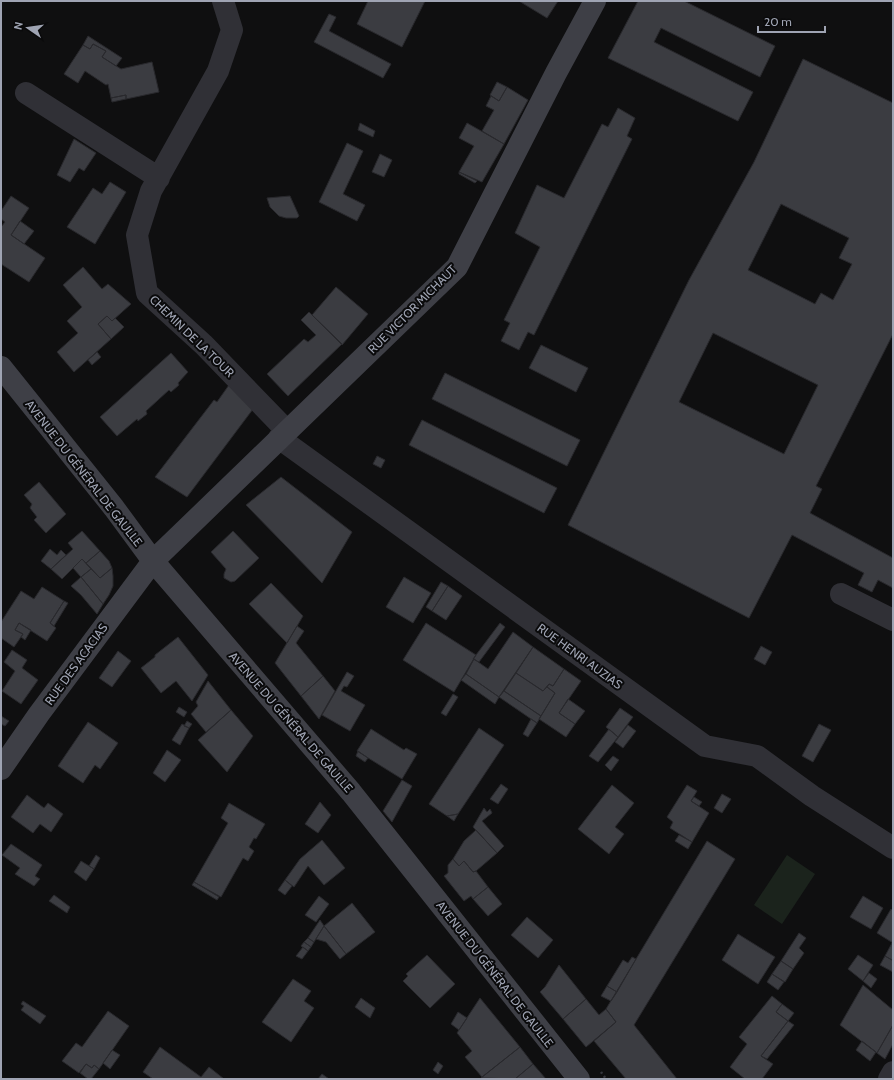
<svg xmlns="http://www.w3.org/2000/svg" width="894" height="1080" viewBox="0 0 894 1080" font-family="Cabin,sans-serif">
<rect width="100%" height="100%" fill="#0f0f10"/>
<!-- green -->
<path fill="#1b231c" d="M787,855L815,874L782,924L754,905Z"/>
<!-- building -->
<path fill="#3b3c41" stroke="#29292d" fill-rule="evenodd" d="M368,1H425L402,47L357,24Z
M519,1H558L547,18Z
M638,1H684L775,46L760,77L661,28L654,42L753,92L738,121L608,58Z
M329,14L336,17L329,31L391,64L383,78L314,42Z
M88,36L122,58L116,66L102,57L106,51L93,44L90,49L83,45Z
M93,44L106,51L102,57L121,69L152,62L159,92L126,99V95L111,98L108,84L106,85L85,71L78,83L64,74L83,45L90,49Z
M803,59L893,103V334L816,486L822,489L810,513L893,558V588L878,580L872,592L858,585L864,573L792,535L749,618L568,525L689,280L754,162ZM781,204L849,238L839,258L852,264L833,300L821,293L815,304L748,270ZM713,333L818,385L784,454L679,402Z
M497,82L507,87L499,101L490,95Z
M507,87L528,100L504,144L482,131L494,110L486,106L491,96L499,101Z
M126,95V99L112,102L111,98Z
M618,108L635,118L627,136L632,139L534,335L528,332L519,350L501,341L510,323L504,320L540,247L515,233L537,185L564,198L602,124L608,127Z
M360,123L375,131L373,137L358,130Z
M467,123L504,144L482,182L459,172L474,146L459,138Z
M74,139L96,153L84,171L79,168L70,182L57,175Z
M347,143L363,151L343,194L365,205L357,221L319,202Z
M380,154L392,160L384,177L372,172Z
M459,172L477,181L475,183L459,174Z
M110,182L126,192L95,244L67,227L93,188L102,194Z
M11,196L29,208L11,235L45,258L29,282L1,264V227L5,222L1,219V211Z
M290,196L299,216L297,218H286L279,216L270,207L267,198Z
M20,221L34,231L24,244L11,235Z
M83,267L102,289L108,284L131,304L112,321L107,316L98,324L111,339L74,372L57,352L78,333L67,321L82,307L63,285Z
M336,287L368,314L342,345L312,315Z
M309,312L342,344L288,396L267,374L304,339L308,342L316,335L301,320Z
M107,316L112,321L115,318L124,327L111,339L98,324Z
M541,345L588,368L576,392L529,368Z
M97,352L101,357L92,365L88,360Z
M171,353L188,372L178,383L179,385L171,392L169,390L146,411L147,414L138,421L137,419L117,436L100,417Z
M445,373L580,440L567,466L432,399Z
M229,385L253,409L187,497L155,477L214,400L217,402Z
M422,420L557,488L544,513L409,445Z
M377,456L385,460L381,468L373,464Z
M281,477L352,532L322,583L246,505Z
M39,482L66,514L46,533L34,520L37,517L30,508L32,504L24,495Z
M82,531L100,551L86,563L82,559L62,579L51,569L73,549L68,543Z
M233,531L259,558L235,581L231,582L224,578V574L226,569L211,552Z
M50,549L57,555L61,550L66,555L51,569L41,561Z
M100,551L109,561L112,568L100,578L86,563Z
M82,559L91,569L81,577L73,568Z
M112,568L113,576V586L109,595L103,604L81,577L91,569L100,578Z
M81,577L103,604L97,614L81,595L71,586Z
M404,577L431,593L413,623L386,607Z
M441,582L448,586L432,611L426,607Z
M271,583L303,616L287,643L249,604Z
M448,586L462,596L446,620L432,611Z
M42,587L64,601L50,623L56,628L47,641L19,623L15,630L23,634L14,647L1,638V622L21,591L34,599Z
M64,601L68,603L54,626L50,623Z
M19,623L31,630L25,640L21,637L23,634L15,630Z
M426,623L476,655L454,692L403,660Z
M500,623L505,627L479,662L473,659Z
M297,626L304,631L296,643L323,676L301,696L275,663Z
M513,632L533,647L499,697L466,674L474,659L488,669Z
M178,637L208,675L192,701L176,681L161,693L141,668L155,657V655Z
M761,646L772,652L765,665L754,659Z
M533,647L564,669L553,686L549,684L543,691L516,673Z
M12,650L27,660L22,668L38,680L21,704L2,691L15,671L4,662Z
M118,651L131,661L112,687L99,678Z
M564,669L581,681L559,713L575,724L566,737L539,719L555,693L547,687L549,684L553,686Z
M347,672L354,676L347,687L344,686L341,691L365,705L350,731L322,715Z
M516,673L543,691L547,687L555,693L541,716L504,691Z
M466,674L499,697L495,704L461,680Z
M323,676L335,691L319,719L301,696Z
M208,681L231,710L206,732L191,714L198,706L196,702Z
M504,691L541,716L537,723L499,697Z
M453,694L458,697L446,716L441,713Z
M568,699L585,711L575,724L559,713Z
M179,707L187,712L184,717L176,712Z
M620,708L633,717L618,737L606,727Z
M231,710L253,736L227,772L198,740Z
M1,716L9,721L5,726L1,724Z
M531,719L537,723L528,737L523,734Z
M187,721L192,724L189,728L184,726Z
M88,722L118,743L100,769L95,765L83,783L58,766Z
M182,724L189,728L180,745L172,740Z
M819,724L831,730L813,762L802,756Z
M628,725L636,731L623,748L615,742Z
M479,728L504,745L458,814L447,816L429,804Z
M371,729L404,750L406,748L417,754L402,779L357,751Z
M609,729L618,737L598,762L589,756Z
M167,750L181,760L165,782L153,773Z
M358,751L368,758L365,762L356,756Z
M613,756L619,760L611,771L605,765Z
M402,780L412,786L392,822L383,811Z
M501,784L508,789L498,804L490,799Z
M612,785L634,803L615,827L624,834L609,854L578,829Z
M687,785L697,791L691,801L709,813L692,842L670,828L673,822L667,817Z
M722,794L731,799L722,813L714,808Z
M27,795L44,808L48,803L63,814L51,832L40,824L33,833L11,817Z
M694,797L702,802L699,806L691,801Z
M320,802L331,815L318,833L305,824Z
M229,803L265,824L256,839L254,838L249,847L254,851L248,861L243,858L221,897L194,882L228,823L221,818Z
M484,808L487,812L490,809L492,813L482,821L504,846L497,853L473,827Z
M458,814L454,821L447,816Z
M476,830L497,853L476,871L473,872L464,861L459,866L453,859L464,841Z
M679,835L692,842L688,849L675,841Z
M322,840L345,868L324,885L308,866L294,887L285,880L300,859Z
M707,841L735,859L634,1025L677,1079H626L594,1041L616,1022L606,1009Z
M11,844L42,865L35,876L40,879L34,886L15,874L20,868L2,855Z
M96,855L100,858L94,869L89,866Z
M453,859L459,866L464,861L473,872L476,871L488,887L473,899L471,896L464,901L444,876L448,873V865Z
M81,861L94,869L86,881L74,872Z
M285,880L292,886L285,895L278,890Z
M194,882L219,897L217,900L192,885Z
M488,887L502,904L488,916L473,899Z
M54,895L70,907L67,913L49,901Z
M319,896L329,904L316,922L305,915Z
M863,896L883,908L871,929L850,917Z
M352,903L375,932L346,954L324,926Z
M891,909L893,911V943L877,933Z
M527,917L553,940L538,958L511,935Z
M320,920L324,926L314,942L308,938Z
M324,926L346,954L340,959L326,942L316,939Z
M799,933L806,938L799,948L804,953L793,969L781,961Z
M738,934L775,957L758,984L722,960Z
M308,938L314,942L311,947L304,942Z
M304,942L311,947L308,951L301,946Z
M892,943L893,959L892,960L885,956Z
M303,947L308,951L302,959L296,956Z
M427,955L455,984L430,1008L403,981L408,976L406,974Z
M858,955L873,965L863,981L848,969Z
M885,956L892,960L893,959V972L880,965Z
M632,957L636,959L617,992L607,986L623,960L628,963Z
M781,961L793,969L785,982L772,974Z
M559,965L586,999L563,1019L540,992L545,987Z
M869,973L877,979L871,988L863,981Z
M772,974L784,982L778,990L767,982Z
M293,979L311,991L304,1001L314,1008L291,1042L262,1022Z
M863,985L893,1010V1025L877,1053L840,1025Z
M607,986L617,992L611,1001L601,996Z
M772,996L782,1004L776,1012L788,1021L761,1056L773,1064L762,1079H745L730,1067L747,1044L739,1037Z
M361,998L375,1008L370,1018L355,1007Z
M480,998L520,1047L482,1077L465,1057L472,1051L457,1033Z
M586,999L599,1015L606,1009L616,1022L586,1047L563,1019Z
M23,1001L46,1016L40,1024L21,1010L24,1006L21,1004Z
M782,1004L794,1013L788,1021L776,1012Z
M108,1011L129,1026L99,1069L94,1065L92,1068L86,1064L79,1073L62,1061L76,1043L82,1047Z
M458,1012L467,1018L459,1030L451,1024Z
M788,1021L794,1025L767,1059L761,1056Z
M893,1025V1044L885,1059L877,1053Z
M862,1041L876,1052L870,1061L856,1050Z
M160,1047L201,1077L209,1067L224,1079H153L143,1072Z
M520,1047L533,1064L515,1079L481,1078Z
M112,1050L120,1055L110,1069L103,1063Z
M438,1062L443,1066L438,1074L433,1070Z
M86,1064L92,1068L94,1065L99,1069L91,1079H88L80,1073Z
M533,1064L546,1079H515Z
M322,1074L329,1079H318Z"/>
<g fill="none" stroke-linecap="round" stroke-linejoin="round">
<!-- path -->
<path stroke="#36373d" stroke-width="2.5" stroke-dasharray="2 3" stroke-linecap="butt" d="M601,1072L606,1079"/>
<!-- street -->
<path stroke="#303036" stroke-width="22" d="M223,1L232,30L218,71L151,191L137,235L147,293L204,345L287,431
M26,93L159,178
M279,438L705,746L757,756L812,796L893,848
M841,594L893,620
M889,1079L893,1072"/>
<!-- secondary -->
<path stroke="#3e3f46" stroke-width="22" d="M1,367L114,508L153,561L351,792L579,1079
M1,769L39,714L153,561L457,267L556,73L595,1"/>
</g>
<g text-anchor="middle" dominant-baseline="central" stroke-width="4" stroke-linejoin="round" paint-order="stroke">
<!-- street labels -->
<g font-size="12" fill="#9fa4b3" stroke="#0a0a0b">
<text transform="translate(412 309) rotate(-45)">RUE VICTOR MICHAUT</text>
<text transform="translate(192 336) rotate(44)">CHEMIN DE LA TOUR</text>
<text transform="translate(84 473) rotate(52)">AVENUE DU GÉNÉRAL DE GAULLE</text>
<text transform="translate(580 656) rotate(36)">RUE HENRI AUZIAS</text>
<text transform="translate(76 664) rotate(-54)">RUE DES ACACIAS</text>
<text transform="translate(291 722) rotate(49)">AVENUE DU GÉNÉRAL DE GAULLE</text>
<text transform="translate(495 974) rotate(52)">AVENUE DU GÉNÉRAL DE GAULLE</text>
</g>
</g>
<!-- border -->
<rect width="894" height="1080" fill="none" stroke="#9fa4b3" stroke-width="4"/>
<!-- north arrow -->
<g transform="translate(28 28) rotate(283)" stroke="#0a0a0b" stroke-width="3" paint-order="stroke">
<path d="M0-3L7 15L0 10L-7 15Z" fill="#9fa4b3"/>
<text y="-6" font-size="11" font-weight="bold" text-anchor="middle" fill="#9fa4b3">N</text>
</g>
<!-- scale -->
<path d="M758 26v6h67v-6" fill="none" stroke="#9fa4b3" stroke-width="2"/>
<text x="764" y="26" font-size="12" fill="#9fa4b3" stroke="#0a0a0b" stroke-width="3" paint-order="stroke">20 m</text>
</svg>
